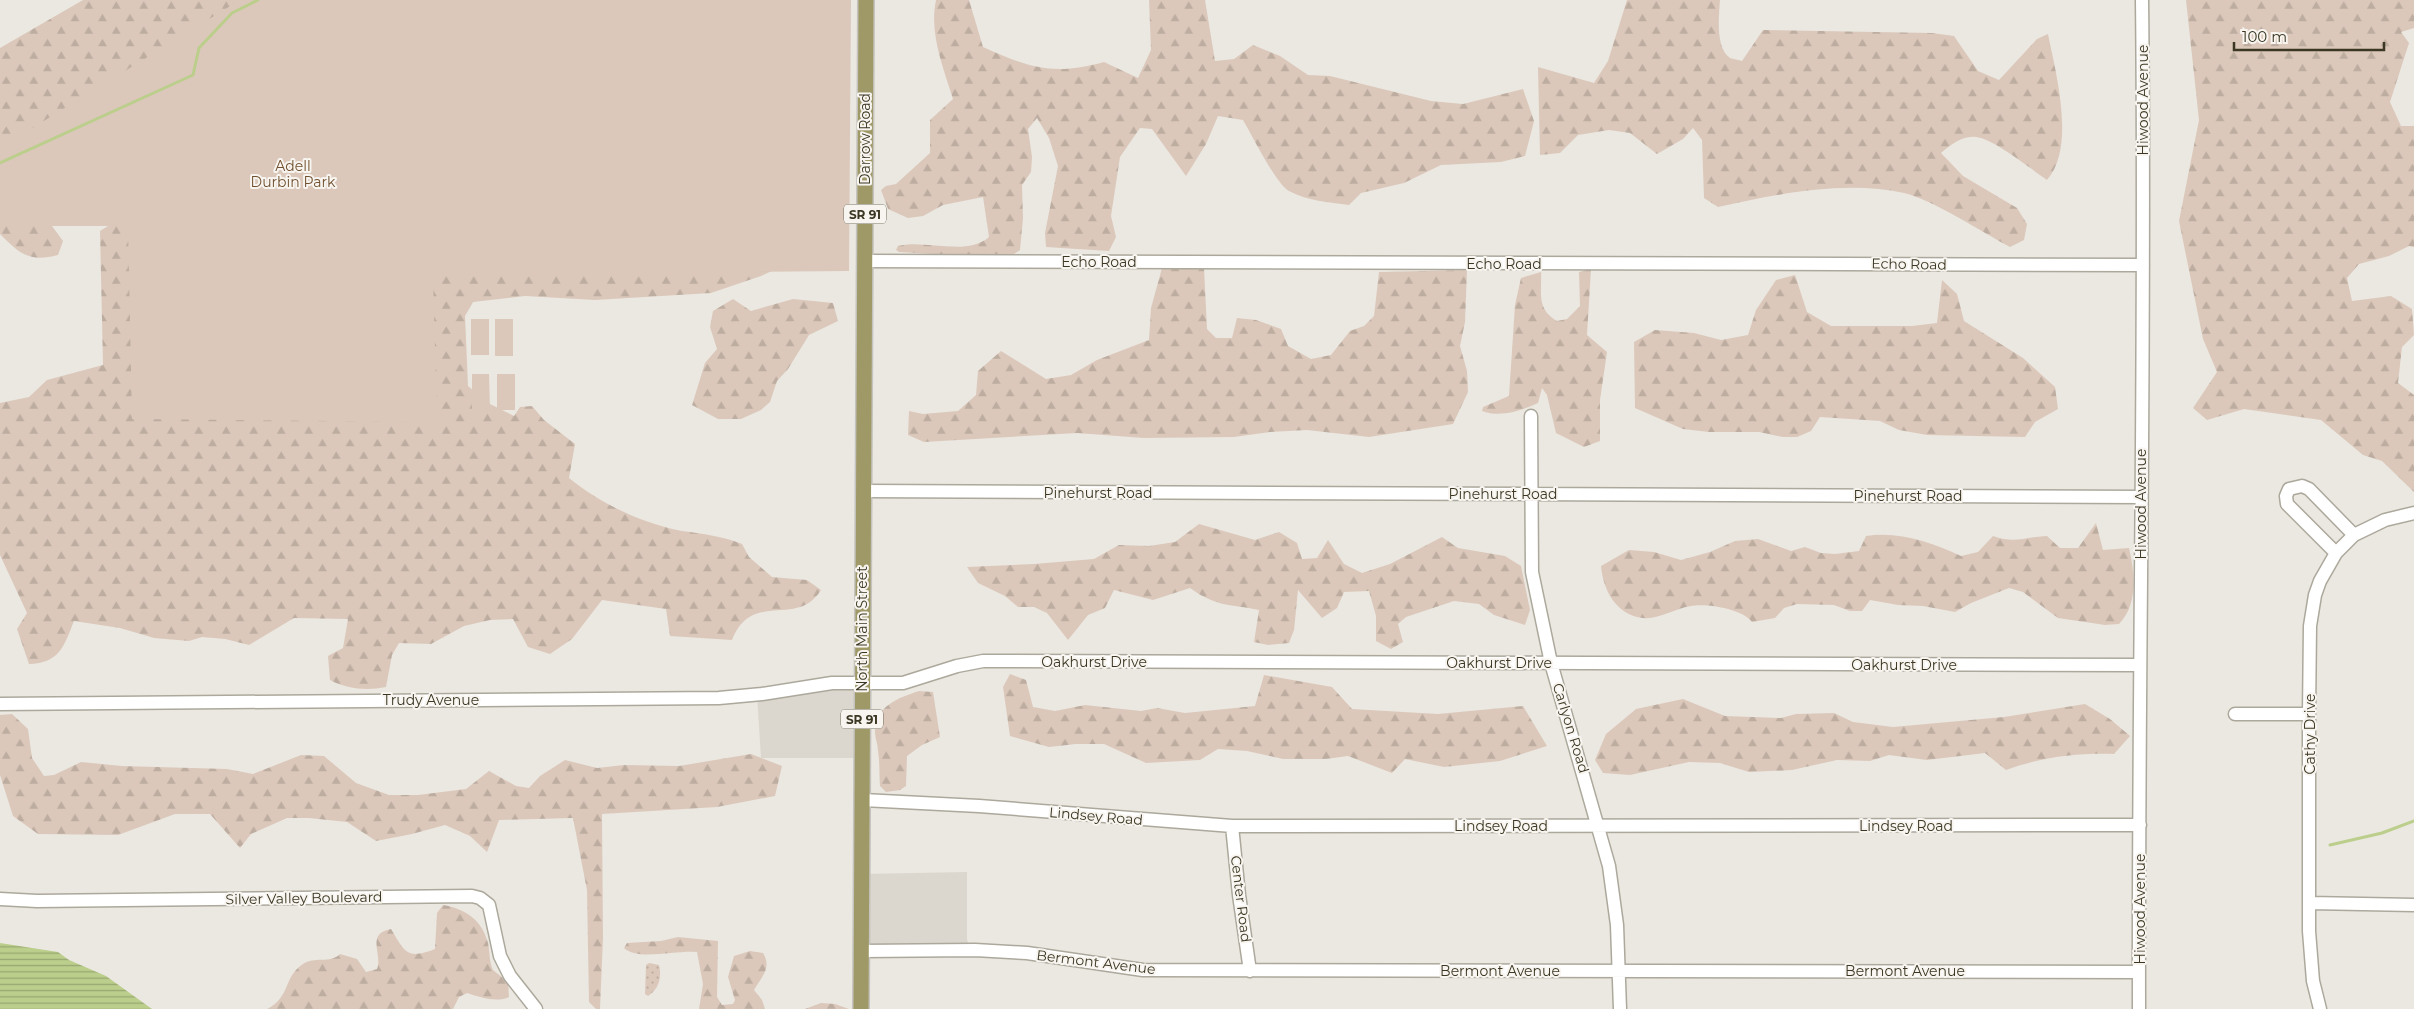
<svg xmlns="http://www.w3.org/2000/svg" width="2414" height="1009" viewBox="0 0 2414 1009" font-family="Montserrat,sans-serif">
<defs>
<pattern id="grass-dots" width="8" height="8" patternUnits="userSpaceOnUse" patternTransform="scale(1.25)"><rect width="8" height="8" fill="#dbc8bb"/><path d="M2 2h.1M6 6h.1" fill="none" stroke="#bdaca0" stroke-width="1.8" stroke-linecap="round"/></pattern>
<pattern id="forest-firs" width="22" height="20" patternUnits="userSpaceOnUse" patternTransform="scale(1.25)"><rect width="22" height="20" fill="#dbc8bb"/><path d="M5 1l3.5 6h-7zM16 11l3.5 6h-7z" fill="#bdaca0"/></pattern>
<pattern id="water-rules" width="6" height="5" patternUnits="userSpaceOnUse" patternTransform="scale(1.25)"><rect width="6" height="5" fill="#bbce8b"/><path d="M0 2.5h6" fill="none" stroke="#99a871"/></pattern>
</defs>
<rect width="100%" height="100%" fill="#ebe8e1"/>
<!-- built -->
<path fill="#dbd7cf" d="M861,683L863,758H761L757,695Z
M967,872V939L970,950L862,951V874Z"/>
<!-- grass -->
<path fill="url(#grass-dots)" d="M649,963L659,965C662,977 659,989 648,996L645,994L646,965Z"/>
<!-- forest -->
<path fill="url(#forest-firs)" d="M83,0H750L785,265L761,276L711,293L595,300L525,296L473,302L465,316L468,386L488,403L514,416L520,407L532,406L544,420L575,444L569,478C601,504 641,523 682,531C704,534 722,536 742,544L749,557L772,577L807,580L821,590C797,629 752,589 732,640L670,636L666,609L602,600L572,639L550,654L528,647L513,619L490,620L464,626L431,644L399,643L392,655L386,687C367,691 347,689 330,680L328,656L343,648L348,619L294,618L249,645L225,639L202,637L189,641L154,638L120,628L74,621C64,646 60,663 29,664L17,629L27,613L0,555V403L29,397L47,380L103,365L100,231L108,226H52L63,241L58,255C29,263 19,253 0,234V48Z
M936,0H969L983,47C1029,68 1054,76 1104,62L1138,78L1151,50L1149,0H1205L1215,61L1234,59L1253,45L1280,56L1308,75L1330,76L1431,101L1463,104L1523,89L1534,121L1525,156L1501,162L1441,165L1404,183L1361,193L1349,205C1329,202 1307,201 1289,191C1276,184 1252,135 1243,120L1218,116L1206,144L1186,176L1152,129L1140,128L1120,157L1111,216L1116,237L1109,251L1046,247L1045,233L1058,166L1049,138L1037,118L1028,129L1032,157L1031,172L1022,185L1023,218L1020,250L1014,254L949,255L899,252L896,250L898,246C926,239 966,257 989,237L983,197L943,205L923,216L908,218L888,209L881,190L886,186L896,184L930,153V120L953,99C943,67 929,33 936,0Z
M1627,0H1720C1719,15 1715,48 1730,58C1733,59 1739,60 1742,61L1763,30L1932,33L1954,36L1978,71L1999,80L2037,39L2048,34C2056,74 2076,147 2047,180C2031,169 1994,139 1976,137C1963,135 1950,145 1941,153L1963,176L2017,208L2027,224L2024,240L2010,247C1982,232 1933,200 1904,193C1844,180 1777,194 1718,207L1704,198L1702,140L1693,128L1683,139L1657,154L1630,133L1609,130L1578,135L1560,153L1540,155L1538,67L1594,83L1608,61Z
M2186,0H2414V28L2401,32L2409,43L2390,102L2401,126H2414V247L2409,246L2389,256L2359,264L2347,278L2352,301L2391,296L2412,309L2414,335L2402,347L2398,383L2414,395V492L2382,461L2363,455L2321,420L2244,409L2207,420L2193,408L2217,372L2203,339L2179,221L2199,120Z
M1162,268H1204L1207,329L1216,338H1232L1237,318L1256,320L1281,329L1288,346L1311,359L1331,355L1350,331L1364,326L1374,316L1379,272L1467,270L1465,322L1460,346L1467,371L1468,392L1453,424L1369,437L1307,430L1270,432L1234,437L1144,438L1077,433L924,442L908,435L909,411L923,414L958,411L976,395L978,371L1001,351L1046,379L1071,375L1097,360L1149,340L1151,308Z
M1591,269L1587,335L1607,352L1600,400V441L1584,447L1556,433L1547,395L1542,388L1538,403C1521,411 1500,418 1482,411L1483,407L1509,396L1515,305L1521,278L1541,272C1542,294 1536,308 1557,321L1567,319L1580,306L1579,272Z
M1795,275L1807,312L1831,326H1912L1937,323L1942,280L1957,294L1964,321L2023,358L2055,387L2058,409L2035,422L2025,437L1927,435L1899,430L1880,421L1820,417L1811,431L1797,437H1783L1759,432H1709L1683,429L1635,408L1634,342L1655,330L1694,333L1721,340L1748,335L1756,310L1776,280Z
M733,299L751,311L793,299L833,303L838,321L809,335L788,369L777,381L770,402L761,410L741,419H718L692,405L705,363L717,349L710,327L713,311Z
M2096,523L2103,550L2129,548C2135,573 2138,605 2119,624L2105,625L2058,618L2023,592L2009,588L1971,603L1955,612L1923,606L1898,605L1870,600L1862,611H1850L1834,605L1797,604L1784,608L1775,618L1752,622C1743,609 1706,603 1691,606C1676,608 1658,620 1643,618C1616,615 1603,590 1601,566L1629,550L1654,552L1681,560L1710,552L1735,541L1758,539L1791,551L1805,547L1821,553L1835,554L1859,551L1866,536C1899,531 1931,542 1961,556L1978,552L1993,536C2015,544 2025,537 2047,536L2060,548H2078Z
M1199,524L1255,540L1279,532L1297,543L1302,559L1317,558L1328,540L1344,564L1362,573L1390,564L1442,537L1458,548L1505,556L1521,566L1530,610L1525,625L1494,615L1479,604L1454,601L1406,617L1398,624L1403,642L1391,649L1376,641V616L1369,591L1344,592L1337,608L1322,618L1298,590L1294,630L1289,643L1268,645L1254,642L1259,610C1230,604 1216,607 1190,588L1153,600L1114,590L1105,608L1088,615L1068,640L1047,613L1034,607H1018L1005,596L978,583L967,567L1034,564L1094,559L1119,545L1149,546L1175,542Z
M1010,674L1026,680L1033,707L1055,711L1085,705L1141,711L1157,708L1185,713L1255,706L1264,675L1332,687L1352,709L1438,714L1523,706L1547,746L1500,761L1444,767L1405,759L1392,773L1348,756L1326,759H1283L1247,751L1218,749L1200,760L1146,763L1104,744H1076L1049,747L1010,736L1003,687Z
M919,691L933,692L940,737L922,745L907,756L906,786L900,790L886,792L880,786C879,774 880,763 878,751C878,745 875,738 875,732C875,706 898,698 919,691Z
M1683,699L1725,716L1781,718L1796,714L1834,713L1853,722L1893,727L2004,717L2085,704L2110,719L2130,736L2114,754C2075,753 2042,757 2006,770L1985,753L1927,760L1889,755L1870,761L1837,760L1792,770L1749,772L1720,763L1689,762L1630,775L1603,773L1595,760L1606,734L1636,709Z
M12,714L28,729L32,758L44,776L54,775L81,762L122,766L227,769L253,774L301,755L324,756L356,783L389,795H418L466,789L489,771L516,786L529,788L540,776L565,760L597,768L624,765L679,766L751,754L782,766L775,796L717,807L602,814L603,938L600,1009H596L589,1002L587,890L573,818L499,820L487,852L470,836L445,825L412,834L376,841L347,822L309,818H287L251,834L240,848L210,814H175L118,835L38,834L13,816L0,775V715Z
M443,905C466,909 482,920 488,943C490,952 489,962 493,970L508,982L509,997C497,1003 479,997 467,993L459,997L453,1009H267C291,997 283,977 303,964C314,956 330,964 340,954L357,959L366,972L377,969C383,954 365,934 391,929C405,952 406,960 435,949L437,913Z
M678,937L718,941L717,997L722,1005L733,1004L735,1000L728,977L734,956L750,951L763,953C772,968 762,976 754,990L762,1000L765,1009H699L703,984L697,952C677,950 637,961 624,948L627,943L661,941Z
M821,1003L835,1004L849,1009H805Z"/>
<!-- park -->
<path fill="#dbc8bb" d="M240,0H851L849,271L433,275L437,422L132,419L128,226H0V148Z
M471,319H489V355H471Z
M495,319H513V356H495Z
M472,374H489L490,410H472Z
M497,374H515V410H497Z"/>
<!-- water -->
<path fill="url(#water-rules)" d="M0,943L58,952L69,960L106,976L152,1009H0Z"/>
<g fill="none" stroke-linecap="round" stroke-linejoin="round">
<!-- stream -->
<path stroke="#bbce8b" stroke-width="3" d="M0,163L193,75L199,48L232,13L258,0
M2330,845L2382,833L2414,821"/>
<defs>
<path id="street" d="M865,261L2143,265
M1531,416L1532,572L1551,663L1609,866L1617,925L1620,1009
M865,491L2141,497
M2336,553L2287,504L2286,496L2289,489L2302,486L2309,489L2354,535
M0,704L719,698L762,694L832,683H903L957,666L983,661L2140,665
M2235,714H2309
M863,800L979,806L1232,826L2140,825
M1232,826L1239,895L1250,971
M0,899L37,901L472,896L480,898L489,905L500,956L510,976L536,1009
M2310,903L2414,905
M862,951L975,950L1027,953L1143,970L2139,972
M2139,1009C2138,673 2146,336 2142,0
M2320,1009L2313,981L2309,931V714L2310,626L2315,595L2320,581L2336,553L2354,535L2385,520L2414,513"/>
<path id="primary" d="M861,1009L866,0"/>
</defs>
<!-- street casing -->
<use href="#street" stroke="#aca89c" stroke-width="15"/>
<!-- primary casing -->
<use href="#primary" stroke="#c4c3bd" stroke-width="18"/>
<!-- street -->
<use href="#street" stroke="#fff" stroke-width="12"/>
<!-- primary -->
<use href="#primary" stroke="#9f9867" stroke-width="15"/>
</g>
<g text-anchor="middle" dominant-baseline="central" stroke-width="4" stroke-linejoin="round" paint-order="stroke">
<!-- shield labels -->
<g fill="#f8f5f1" stroke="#747060" stroke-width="1">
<rect x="844" y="204.5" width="42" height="19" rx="4"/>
<rect x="841" y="709.5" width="42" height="19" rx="4"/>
</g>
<g font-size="12" font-weight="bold" fill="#3b3722">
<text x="865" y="214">SR 91</text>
<text x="862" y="719">SR 91</text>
</g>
<!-- street labels -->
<g font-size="14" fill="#3b3722" stroke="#f8f5f1">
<text transform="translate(2143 100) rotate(-90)">Hiwood Avenue</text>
<text transform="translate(865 139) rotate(-90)">Darrow Road</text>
<text x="1099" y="262">Echo Road</text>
<text x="1504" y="264">Echo Road</text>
<text transform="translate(1909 264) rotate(1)">Echo Road</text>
<text x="1098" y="493">Pinehurst Road</text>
<text x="1503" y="494">Pinehurst Road</text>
<text x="1908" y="496">Pinehurst Road</text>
<text transform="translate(2141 504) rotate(-90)">Hiwood Avenue</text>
<text transform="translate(862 629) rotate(-90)">North Main Street</text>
<text x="1094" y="662">Oakhurst Drive</text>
<text x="1499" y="663">Oakhurst Drive</text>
<text x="1904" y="665">Oakhurst Drive</text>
<text x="431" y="700">Trudy Avenue</text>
<text transform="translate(1571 728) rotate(73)">Carlyon Road</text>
<text transform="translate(2310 734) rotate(-90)">Cathy Drive</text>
<text transform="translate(1096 816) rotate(5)">Lindsey Road</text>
<text x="1501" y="826">Lindsey Road</text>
<text x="1906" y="826">Lindsey Road</text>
<text transform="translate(304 898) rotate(-1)">Silver Valley Boulevard</text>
<text transform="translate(1241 899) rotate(83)">Center Road</text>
<text transform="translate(2140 909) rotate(-90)">Hiwood Avenue</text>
<text transform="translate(1096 962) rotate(7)">Bermont Avenue</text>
<text x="1500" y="971">Bermont Avenue</text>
<text x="1905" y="971">Bermont Avenue</text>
</g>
<!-- park labels -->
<g font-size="14" fill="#70502e" stroke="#f8f5f1">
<text x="293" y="166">Adell<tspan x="293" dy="16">Durbin Park</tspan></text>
</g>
</g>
<!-- scale -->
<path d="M2234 42v8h150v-8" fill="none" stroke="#3b3722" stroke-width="2.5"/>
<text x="2242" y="42" font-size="15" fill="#3b3722" stroke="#f8f5f1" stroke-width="4" paint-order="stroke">100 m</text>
</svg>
